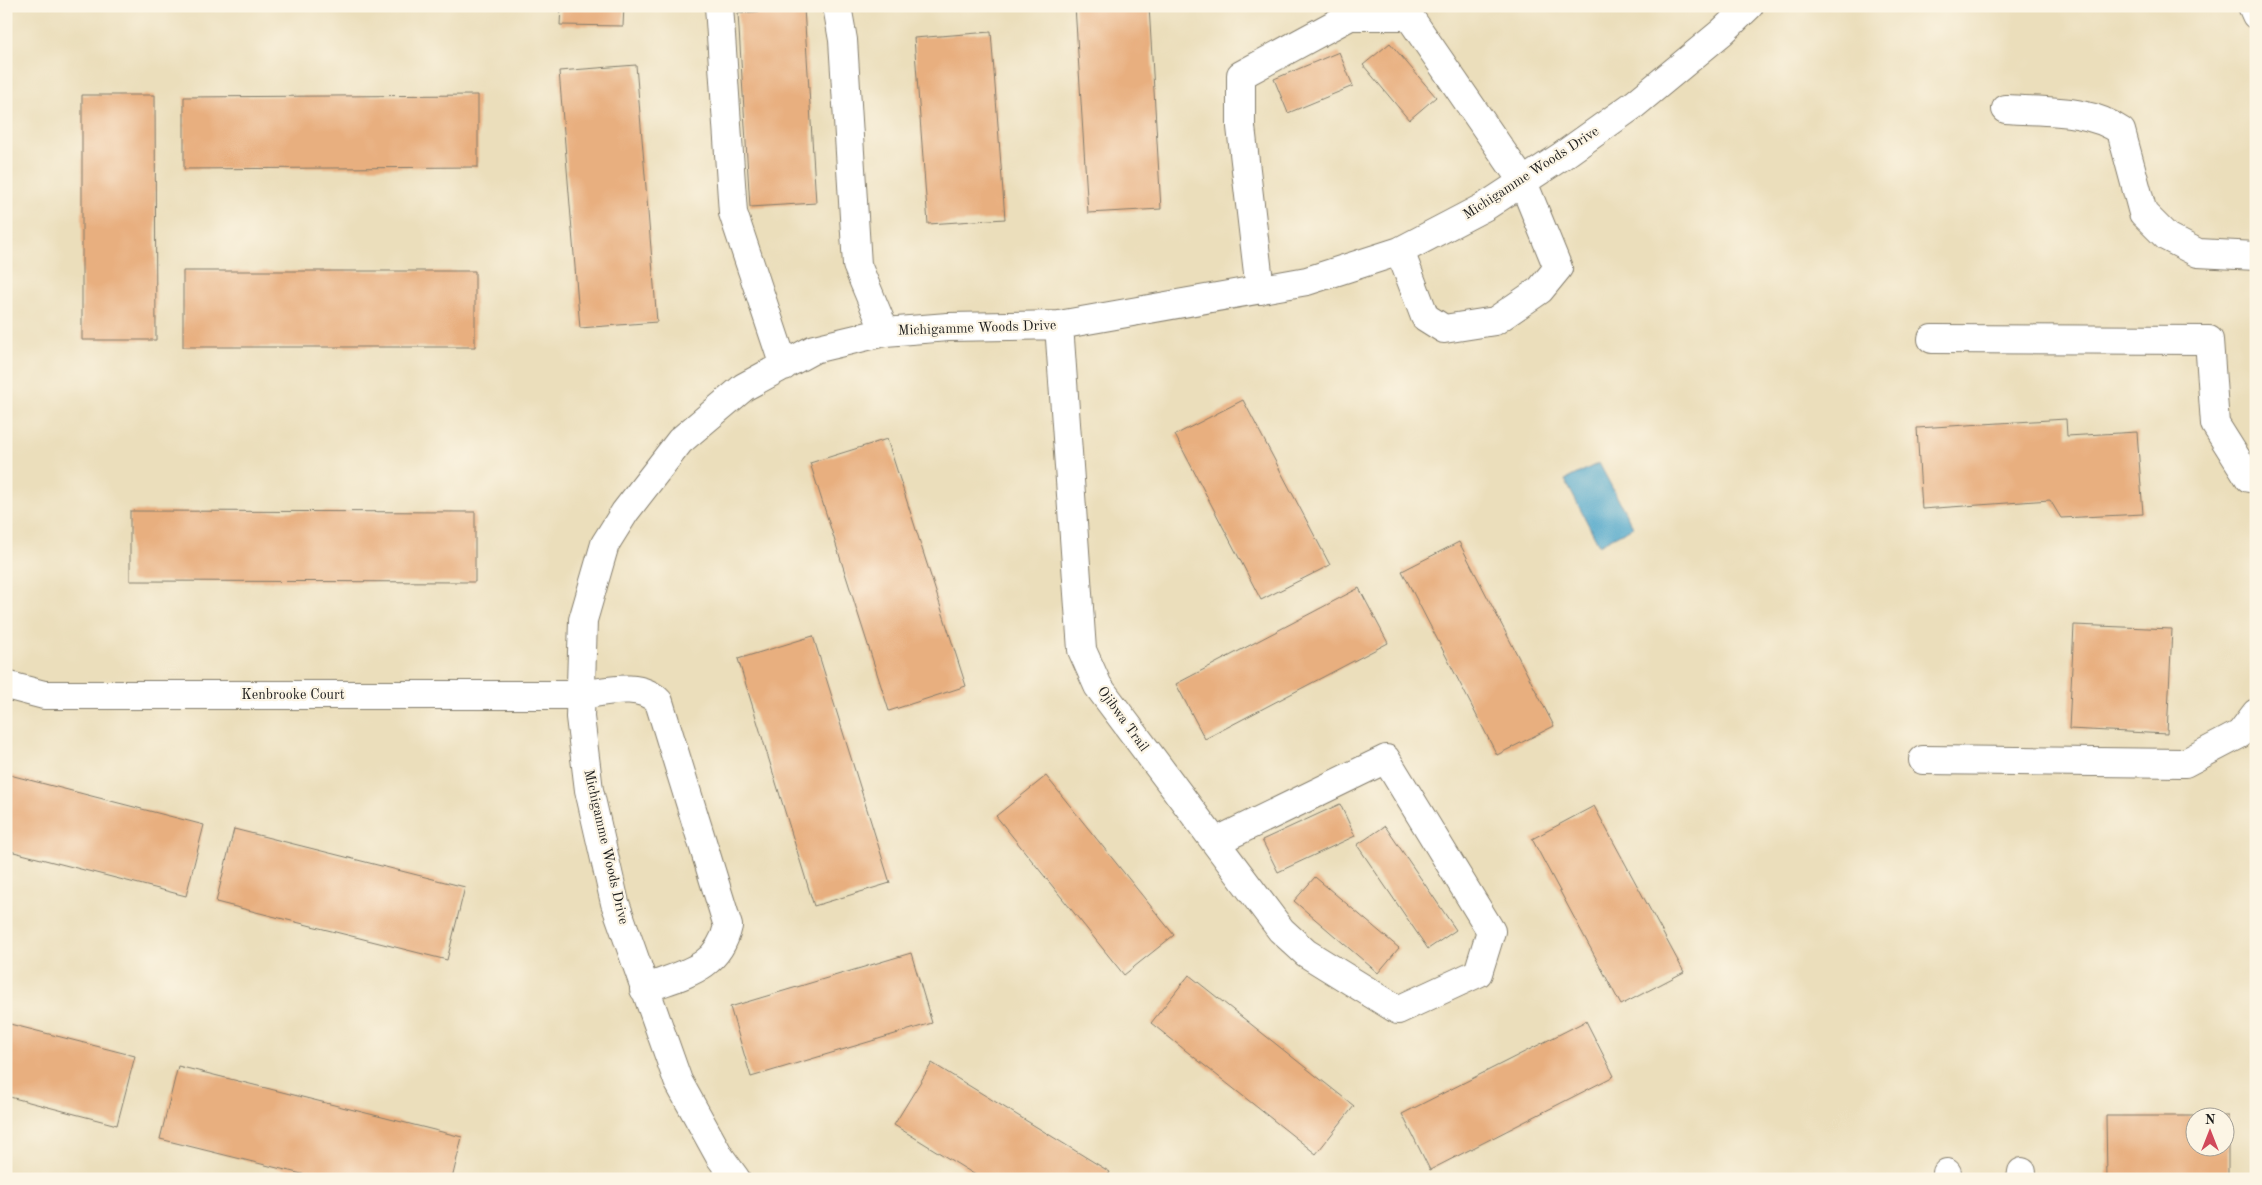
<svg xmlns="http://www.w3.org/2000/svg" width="2262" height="1185" viewBox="0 0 2262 1185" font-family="'Old Standard TT',serif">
<rect width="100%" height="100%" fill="#fcf5e5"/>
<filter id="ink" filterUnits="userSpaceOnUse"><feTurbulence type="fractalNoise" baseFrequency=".02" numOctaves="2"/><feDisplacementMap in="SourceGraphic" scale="10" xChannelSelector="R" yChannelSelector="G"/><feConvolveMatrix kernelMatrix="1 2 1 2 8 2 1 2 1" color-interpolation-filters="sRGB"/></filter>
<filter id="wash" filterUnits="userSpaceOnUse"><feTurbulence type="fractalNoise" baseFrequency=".0096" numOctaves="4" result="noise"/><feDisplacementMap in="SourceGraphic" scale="20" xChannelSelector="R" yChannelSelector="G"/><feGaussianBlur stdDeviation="1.12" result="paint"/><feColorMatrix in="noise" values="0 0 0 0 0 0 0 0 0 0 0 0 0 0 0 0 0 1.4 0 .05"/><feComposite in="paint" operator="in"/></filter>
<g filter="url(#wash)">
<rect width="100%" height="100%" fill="#ebdebb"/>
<!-- water -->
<path fill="#4ca5ca" stroke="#346073" d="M1599,463L1633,527L1599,545L1565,480Z"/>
<g id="blocks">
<!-- building -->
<path fill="#e8af7f" d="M561,6H624L623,26L560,25Z
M1075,6H1149L1161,209L1088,213Z
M804,8L816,203L750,207L738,13Z
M991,32L1005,219L928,224L914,38Z
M1390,43L1436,97L1409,120L1363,65Z
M1339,52L1353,86L1288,113L1274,79Z
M636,65L657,322L580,328L559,71Z
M82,95H155L156,340H82Z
M478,95V167L184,169V97Z
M183,271H475V347H183Z
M1243,400L1330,565L1261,600L1175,435Z
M2066,419L2067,436L2137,432L2143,514L2061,518L2050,500L1922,509L1917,428Z
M887,439L966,686L889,711L810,463Z
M130,511L475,512V582L130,581Z
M1459,542L1554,726L1497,755L1402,571Z
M1359,588L1388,643L1205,739L1176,684Z
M2074,625L2172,629L2167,734L2069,729Z
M813,636L890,883L814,906L738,659Z
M6,774L204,825L186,896L6,850Z
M1046,776L1174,935L1124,975L996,816Z
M1340,804L1355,836L1278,872L1262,840Z
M1594,806L1684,972L1621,1005L1532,839Z
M1385,826L1456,930L1428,949L1357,845Z
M234,829L465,887L447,960L216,902Z
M1315,877L1399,948L1378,973L1294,901Z
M911,953L932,1023L751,1077L730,1007Z
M1189,975L1354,1106L1316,1154L1151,1023Z
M1586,1021L1614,1076L1430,1170L1402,1114Z
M6,1023L135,1056L117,1125L6,1096Z
M932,1063L1110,1172L1106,1179H982L894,1125Z
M178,1066L462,1137L452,1179H322L160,1139Z
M2106,1116H2194V1148H2224V1118L2211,1116H2228V1179H2107Z"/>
</g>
</g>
<g filter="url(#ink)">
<use href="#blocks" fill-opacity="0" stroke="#847d6c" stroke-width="1"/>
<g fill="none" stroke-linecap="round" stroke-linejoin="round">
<defs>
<path id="minor" d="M719,6L733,213L784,366
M837,6L843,40L857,265L885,332
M2252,6L2256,15
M2006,109C2045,112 2088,108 2121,131L2143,213L2167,237L2198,253L2256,256
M1260,290L1241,127V75L1350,16H1409L1523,182L1558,268L1540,290L1495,321L1444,329L1425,317L1400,251
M1059,325L1082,650L1098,686L1281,930L1306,953L1398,1010L1478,973L1491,931L1386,759L1215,842
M1932,339L2209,340L2215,424L2249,478L2256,479
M6,685L44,695H581C605,692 640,681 659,702L728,926C718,970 682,974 644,989
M1923,760L2185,763L2240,734L2256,713
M736,1179L720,1157L678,1081L615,903L589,790L580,717L583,620L605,544L625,512L680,441L744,387L814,349L885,332L948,327L1059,325L1307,281L1400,251L1486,206L1562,156L1635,104L1722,32L1749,6
M1947,1179V1173
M2021,1179L2022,1172"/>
</defs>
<!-- minor casing -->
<use href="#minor" stroke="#847d6c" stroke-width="30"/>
<!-- minor -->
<use href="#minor" stroke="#fff" stroke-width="28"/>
</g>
</g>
<g text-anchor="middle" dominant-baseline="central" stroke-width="4.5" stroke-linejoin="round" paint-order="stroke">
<!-- street labels -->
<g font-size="14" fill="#1c1c1c" stroke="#fcf5e5">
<text transform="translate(1531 173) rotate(-33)">Michigamme Woods Drive</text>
<text transform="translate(977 328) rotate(-2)">Michigamme Woods Drive</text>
<text x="293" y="695">Kenbrooke Court</text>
<text transform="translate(1123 719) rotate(54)">Ojibwa Trail</text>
<text transform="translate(606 847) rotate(77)">Michigamme Woods Drive</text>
</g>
</g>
<!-- margin -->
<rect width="2262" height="1185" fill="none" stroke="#fcf5e5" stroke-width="25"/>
<!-- north arrow -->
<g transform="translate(2210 1132)"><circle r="24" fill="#fcf5e5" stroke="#a29e95"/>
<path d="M0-4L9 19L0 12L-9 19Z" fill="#d1495b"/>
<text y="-8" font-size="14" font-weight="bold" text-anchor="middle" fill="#1c1c1c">N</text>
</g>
</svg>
